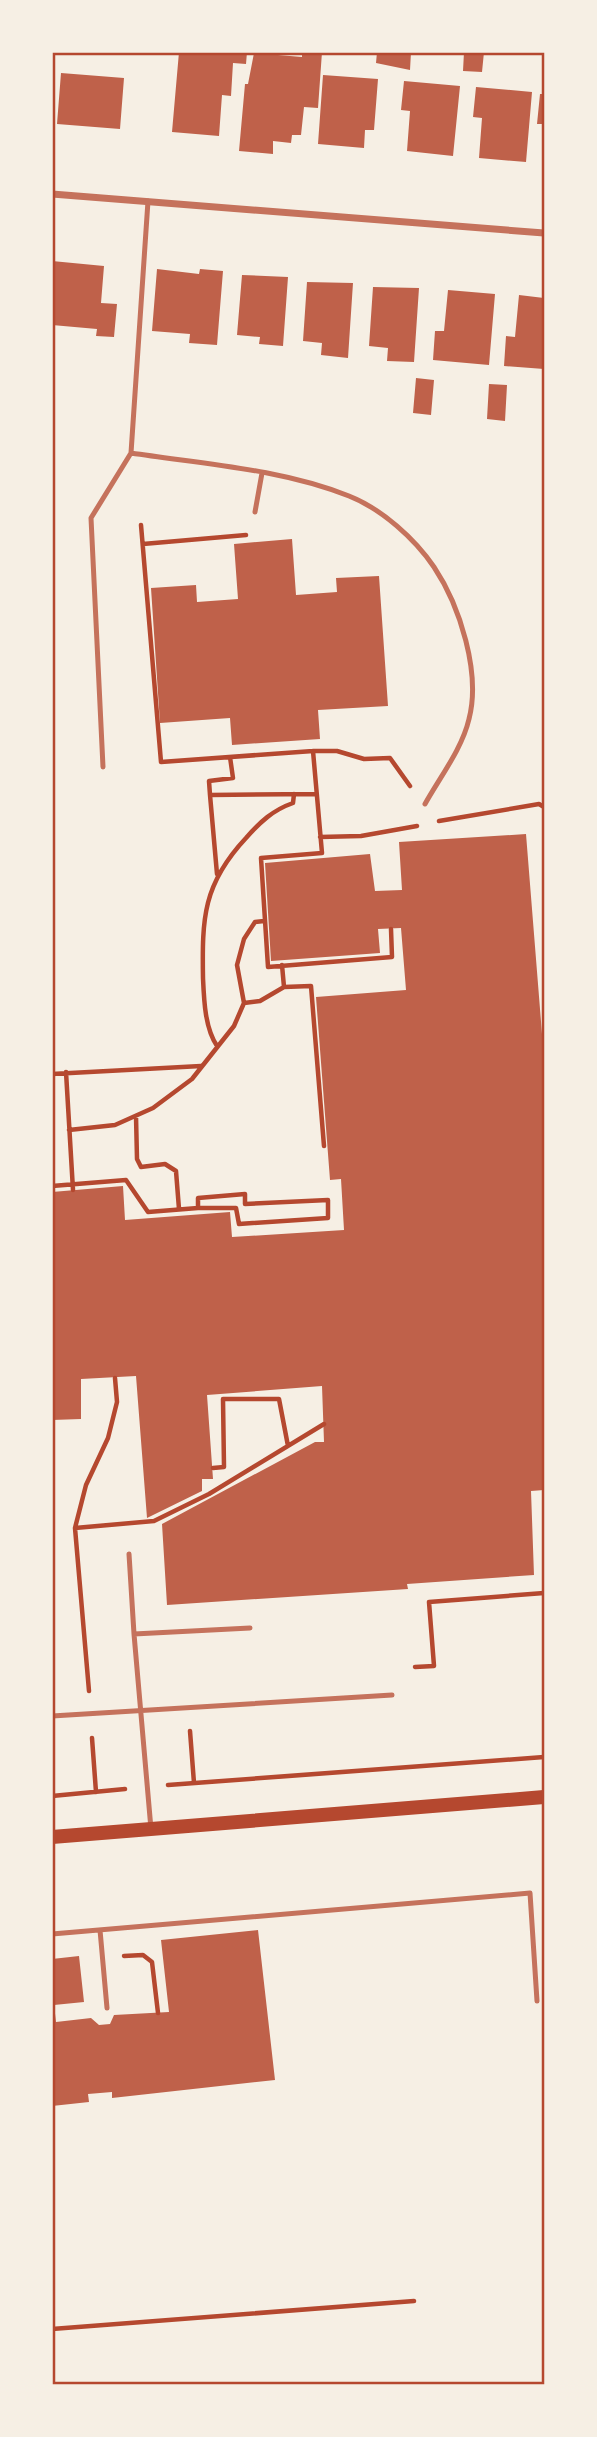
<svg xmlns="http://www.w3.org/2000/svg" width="597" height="2437" viewBox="0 0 597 2437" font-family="'Public Sans',sans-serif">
<rect width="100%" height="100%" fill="#f6efe4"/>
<!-- building -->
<path fill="#bf614a" d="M179,52H247L246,64L233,63L231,96L222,95L219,136L172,132Z
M302,52H322L318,108L304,107L301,135H292L291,143L273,141V154L239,151L245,84H248L254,53L302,57Z
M377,52H411L410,70L376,63Z
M464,52H484L482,72L463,71Z
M61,73L124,78L120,129L57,124Z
M323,75L378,79L374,130H365L364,148L318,144Z
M404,81L460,86L453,156L407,151L410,111L401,110Z
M476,87L532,92L526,162L479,158L482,118L473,117Z
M540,94H544V124H537Z
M52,261L104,266L101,303L117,304L114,337L96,336L97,329L52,325Z
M157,269L199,274L200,269L223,271L217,345L189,343L190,334L152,331Z
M242,275L288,277L283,346L259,344L260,337L237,335Z
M307,282L353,283L348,358L321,355L322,343L303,341Z
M373,287L419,288L414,362L387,361L388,348L369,346Z
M448,290L495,294L489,365L433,360L435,331H444Z
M519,295L544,298V369L504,366L506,336L515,337Z
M416,378L434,380L431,415L413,413Z
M489,384L507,385L505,421L487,419Z
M292,539L296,595L337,592L336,578L379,576L388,706L318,710L320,739L232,745L230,718L160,723L151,588L196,585L197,602L238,599L234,544Z
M526,834L544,1059V1490L531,1491L534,1575L407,1584L408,1589L167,1605L162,1524L315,1442H324L322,1386L207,1395L213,1479H202V1491L147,1518L136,1376L81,1379V1419L52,1420V1192L123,1186L125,1220L230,1212L232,1237L344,1230L341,1179L330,1180L316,997L406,990L401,928L378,929L380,953L271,961L265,863L370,854L375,891L402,890L399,842Z
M258,1930L275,2080L112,2098V2092L88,2094L89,2102L52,2106V1959L79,1956L84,2002L54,2005L56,2022L91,2018L99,2025L110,2024L114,2015L169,2012L161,1940Z"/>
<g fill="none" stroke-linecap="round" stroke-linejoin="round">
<!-- path -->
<path stroke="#b5482f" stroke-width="4.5" d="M141,525L161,762L313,751H337L364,759L390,758L410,786
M143,544L246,535
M313,751L322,853L261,858L268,967L392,957L391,929
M230,757L233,778L209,781L210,795L316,794
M210,795L217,874
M439,821L539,804L544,807
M320,837L361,836L417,826
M282,965L284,987
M244,1003L260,1001L284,987L311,986L324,1146
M217,1046C205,1028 204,1001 203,978C202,918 203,884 246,838C260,822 273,810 293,803L294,794
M66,1072L73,1190
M52,1074L201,1066
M136,1116L137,1159L141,1167L165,1164L176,1171L179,1209
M69,1130L115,1125L153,1108L192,1079L234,1026L244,1003L237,965L244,939L255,922L264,921
M52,1186L126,1180L148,1212L198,1208V1198L245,1194V1204L328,1200V1218L239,1224L236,1208H198
M213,1468L224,1467L223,1399H279L288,1446
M75,1528L154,1521L209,1494L324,1424
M415,1667L434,1666L429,1602L544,1593
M89,1691L75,1528L86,1485L108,1438L117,1402L115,1378
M190,1731L194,1783
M92,1738L96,1792
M168,1785L544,1757
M52,1796L125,1789
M124,1956L143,1955L152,1962L158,2013
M52,2329L414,2301"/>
<!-- service -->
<path stroke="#c5725c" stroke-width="5" d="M131,453C204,464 281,469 349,496C382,509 415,539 434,567C460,606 481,673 469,719C462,749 440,777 425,804
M255,512L262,473
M103,767L91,518L131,453L148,201
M129,1554L134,1634L151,1829
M134,1634L250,1628
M52,1716L392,1695
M100,1930L107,2008
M52,1934L530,1893L537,2001"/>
<!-- minor -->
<path stroke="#c5725c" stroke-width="7" d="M52,194L544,233"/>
<!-- secondary -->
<path stroke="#b5482f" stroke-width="14" d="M52,1837L544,1797"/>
</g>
<!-- border -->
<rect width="597" height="2437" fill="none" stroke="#f6efe4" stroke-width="108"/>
<rect x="54" y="54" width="489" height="2329" fill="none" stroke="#b5482f" stroke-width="2.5"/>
</svg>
